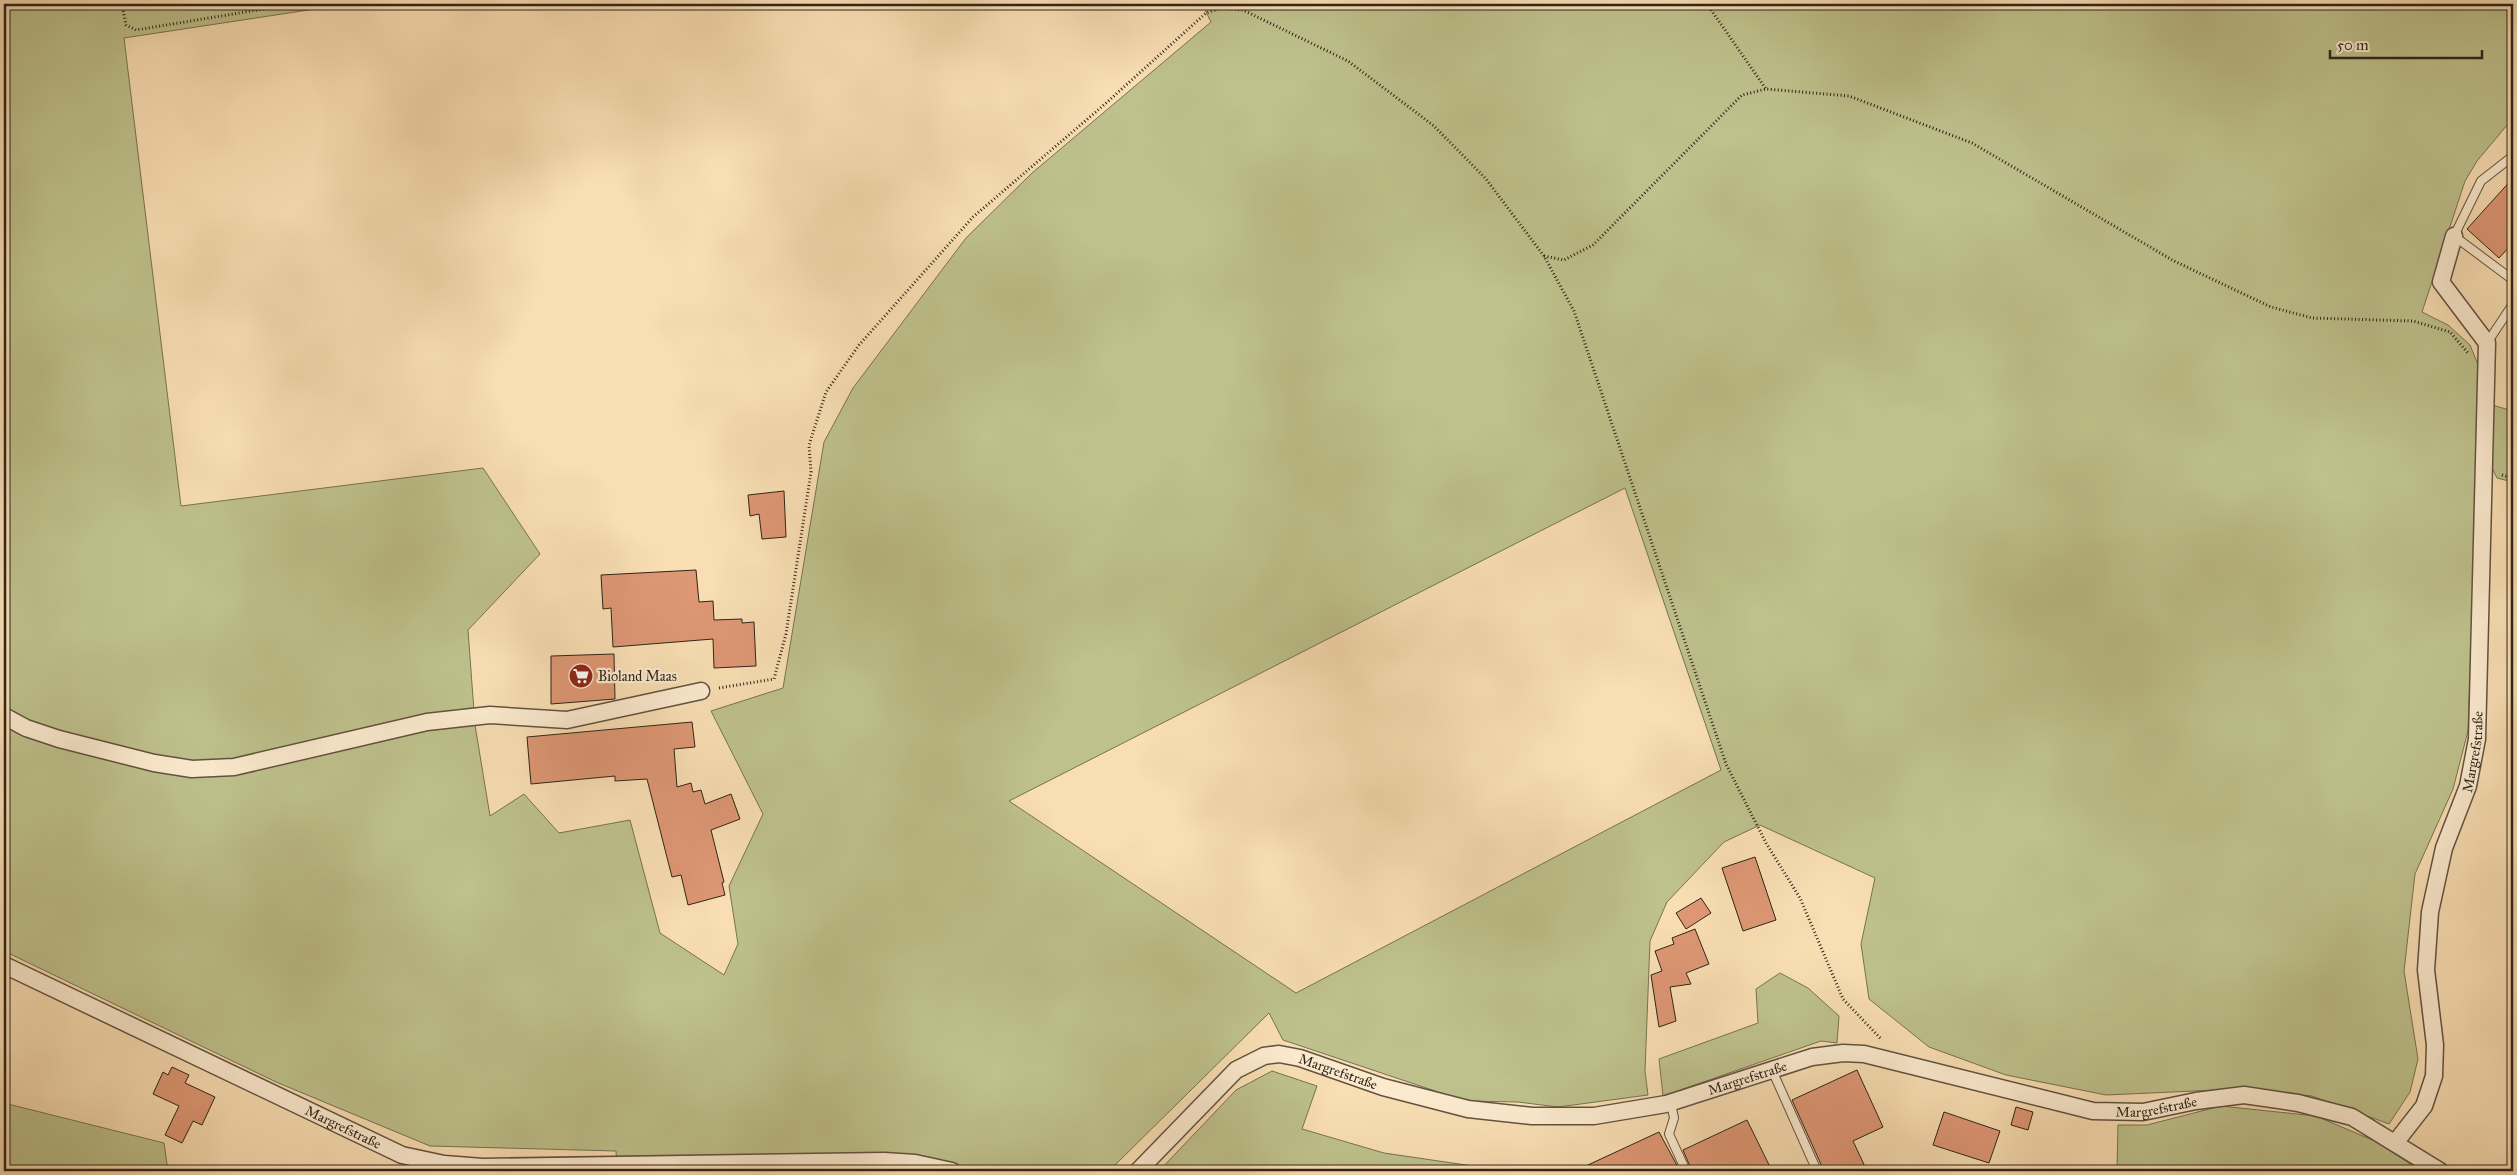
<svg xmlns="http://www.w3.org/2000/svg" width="2517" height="1175" viewBox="0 0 2517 1175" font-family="'IM FELL Great Primer',serif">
<rect width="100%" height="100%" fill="#f9deb3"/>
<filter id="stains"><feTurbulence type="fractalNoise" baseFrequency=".004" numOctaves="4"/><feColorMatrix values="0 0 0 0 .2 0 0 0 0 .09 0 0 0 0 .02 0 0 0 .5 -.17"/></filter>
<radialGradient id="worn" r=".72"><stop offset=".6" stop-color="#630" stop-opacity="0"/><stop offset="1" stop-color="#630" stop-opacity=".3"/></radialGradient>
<!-- green -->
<path fill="#bec18c" stroke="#767253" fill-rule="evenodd" d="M4,4H348L124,38L181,506L483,468L540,554L468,630L475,725L490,816L524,794L559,833L630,820L660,933L724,975L738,944L729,886L763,814L711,711L783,688L824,442L853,388L966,238L1032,173L1211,22L1202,4H2513V118L2477,161L2465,181L2422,312L2448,325L2470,345L2481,372L2468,731L2453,789L2415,874L2404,971L2418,1059L2410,1092L2389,1124L2312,1096L2239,1089L2106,1095L2006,1075L1929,1047L1869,999L1861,944L1875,878L1760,825L1724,842L1667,902L1650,941L1645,1071L1648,1095L1558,1107L1518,1102L1465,1101L1283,1040L1269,1013L1109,1171H617L616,1151L430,1146L276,1082L4,951ZM1625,488L1721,770L1296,993L1009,801Z
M2492,405L2513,411V482L2497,478L2491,466Z
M1780,973L1808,988L1839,1016L1837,1043L1821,1041L1663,1096L1659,1059L1758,1023L1756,989Z
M1272,1071L1317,1086L1302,1129L1384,1153L1507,1171H1159L1236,1090Z
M4,1103L164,1143L168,1171H4Z
M2221,1106L2316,1116L2377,1142L2421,1171H2117L2118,1125H2147Z"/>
<!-- building -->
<path fill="#de9774" stroke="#2f241a" d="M2513,178V243L2499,258L2467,229Z
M784,491L786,537L762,539L759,514L750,516L748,495Z
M696,570L699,602L713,601L714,620L742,619V623L754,622L756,666L714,668L713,639L613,647L611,608L603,609L601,575Z
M614,654L615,699L551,704V656Z
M692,722L695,747L674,749L677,787L691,783L693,792L701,790L705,804L731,794L740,819L711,830L724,882L722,883L725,895L688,905L681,875L672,877L647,779L615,781V776L531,784L527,737Z
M1755,857L1776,920L1743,931L1722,868Z
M1701,898L1711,913L1686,929L1676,913Z
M1695,929L1709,964L1686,973L1691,984L1670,987L1676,1021L1659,1027L1651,975L1662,971L1655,951L1674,944L1672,938Z
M172,1067L189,1075L185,1083L215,1097L202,1125L193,1121L182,1143L165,1135L179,1106L153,1094L163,1072L168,1075Z
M1857,1070L1883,1127L1853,1141L1867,1171H1824L1792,1100Z
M2016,1107L2033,1112L2028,1130L2011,1125Z
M1944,1112L2000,1131L1989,1163L1933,1145Z
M1747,1120L1772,1171H1692L1683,1150Z
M1659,1132L1680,1171H1575Z"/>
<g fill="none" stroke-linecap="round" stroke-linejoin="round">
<defs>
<path id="service" d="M2513,156L2481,181L2454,236L2513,280
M2487,343L2513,304
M1772,1070L1817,1171
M1671,1103L1674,1118L1669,1134L1686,1171"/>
<g id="minor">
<path d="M4,716L26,728L59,739L154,763L192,769L234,767L427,722L490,715L567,720L701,691"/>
<path id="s1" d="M4,965L402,1155L444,1164L483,1167L884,1161L915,1163L952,1171"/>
<path id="s2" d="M2395,1143L2424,1106L2434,1076L2435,1045L2426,970L2430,912L2444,848L2468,786L2477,739L2487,343L2441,282L2454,236"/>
<path id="s3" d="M1138,1171L1236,1070L1264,1056L1279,1054L1300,1058L1383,1087L1468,1109L1532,1116H1594L1666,1104L1812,1057L1843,1053L1864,1054L2093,1111L2143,1112L2196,1101L2244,1095L2298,1103L2352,1117L2440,1171"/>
</g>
</defs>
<!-- service casing -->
<use href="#service" stroke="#625240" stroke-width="10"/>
<!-- minor casing -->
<use href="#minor" stroke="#625240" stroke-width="19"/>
<!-- path -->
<path stroke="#2f241a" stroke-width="3" stroke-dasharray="1 2.5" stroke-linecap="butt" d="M122,4L126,25L136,30L294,4
M1231,4L1240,9
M1707,4L1766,89
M1544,256L1564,260L1593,245L1742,95L1766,89L1849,96L1972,143L2174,261L2271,307L2312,318L2413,321L2450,332L2468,353
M2502,475L2513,478
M719,688L774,679L786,634L811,472L809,445L826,392L859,345L973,217L1105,104L1206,13L1221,8L1243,10L1348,61L1434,126L1486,179L1544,256L1574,311L1726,764L1766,843L1800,898L1843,999L1882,1040"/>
<!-- service -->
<use href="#service" stroke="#fbeace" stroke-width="8"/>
<!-- minor -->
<use href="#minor" stroke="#fbeace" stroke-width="16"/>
</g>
<!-- icons -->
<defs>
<symbol id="supermarket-disc" viewBox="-11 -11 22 22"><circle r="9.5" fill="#8f2418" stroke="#fbeace"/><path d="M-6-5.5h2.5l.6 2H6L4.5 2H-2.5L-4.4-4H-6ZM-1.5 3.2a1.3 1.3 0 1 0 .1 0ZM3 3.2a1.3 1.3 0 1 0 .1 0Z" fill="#fff"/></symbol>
</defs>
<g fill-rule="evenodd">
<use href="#supermarket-disc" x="567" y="662" width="28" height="28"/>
</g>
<g text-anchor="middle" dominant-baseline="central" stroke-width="4.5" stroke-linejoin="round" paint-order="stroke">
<!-- poi labels -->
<g font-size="14" fill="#2f241a" stroke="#fbeace" text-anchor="start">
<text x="598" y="676">Bioland Maas</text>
</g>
<!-- street labels -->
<g font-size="14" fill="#2f241a" stroke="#fbeace">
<text stroke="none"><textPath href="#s2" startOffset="410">Margrefstraße</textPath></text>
<text stroke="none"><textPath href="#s3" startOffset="249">Margrefstraße</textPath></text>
<text stroke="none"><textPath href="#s3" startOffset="669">Margrefstraße</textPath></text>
<text stroke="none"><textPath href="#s3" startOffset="1089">Margrefstraße</textPath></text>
<text stroke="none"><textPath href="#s1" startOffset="376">Margrefstraße</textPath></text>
</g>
</g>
<!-- margin -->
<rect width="2517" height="1175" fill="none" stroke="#f9deb3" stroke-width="20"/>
<rect x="5" y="5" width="2507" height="1165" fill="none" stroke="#2f241a" stroke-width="2.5"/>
<rect x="10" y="10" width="2497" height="1155" fill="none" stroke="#2f241a"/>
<!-- scale -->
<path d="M2330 50v8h152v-8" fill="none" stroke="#2f241a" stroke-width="2.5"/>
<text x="2337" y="50" font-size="15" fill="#2f241a" stroke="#fbeace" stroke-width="4" paint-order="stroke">50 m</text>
<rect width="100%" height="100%" filter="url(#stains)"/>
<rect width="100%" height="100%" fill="url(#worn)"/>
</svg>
